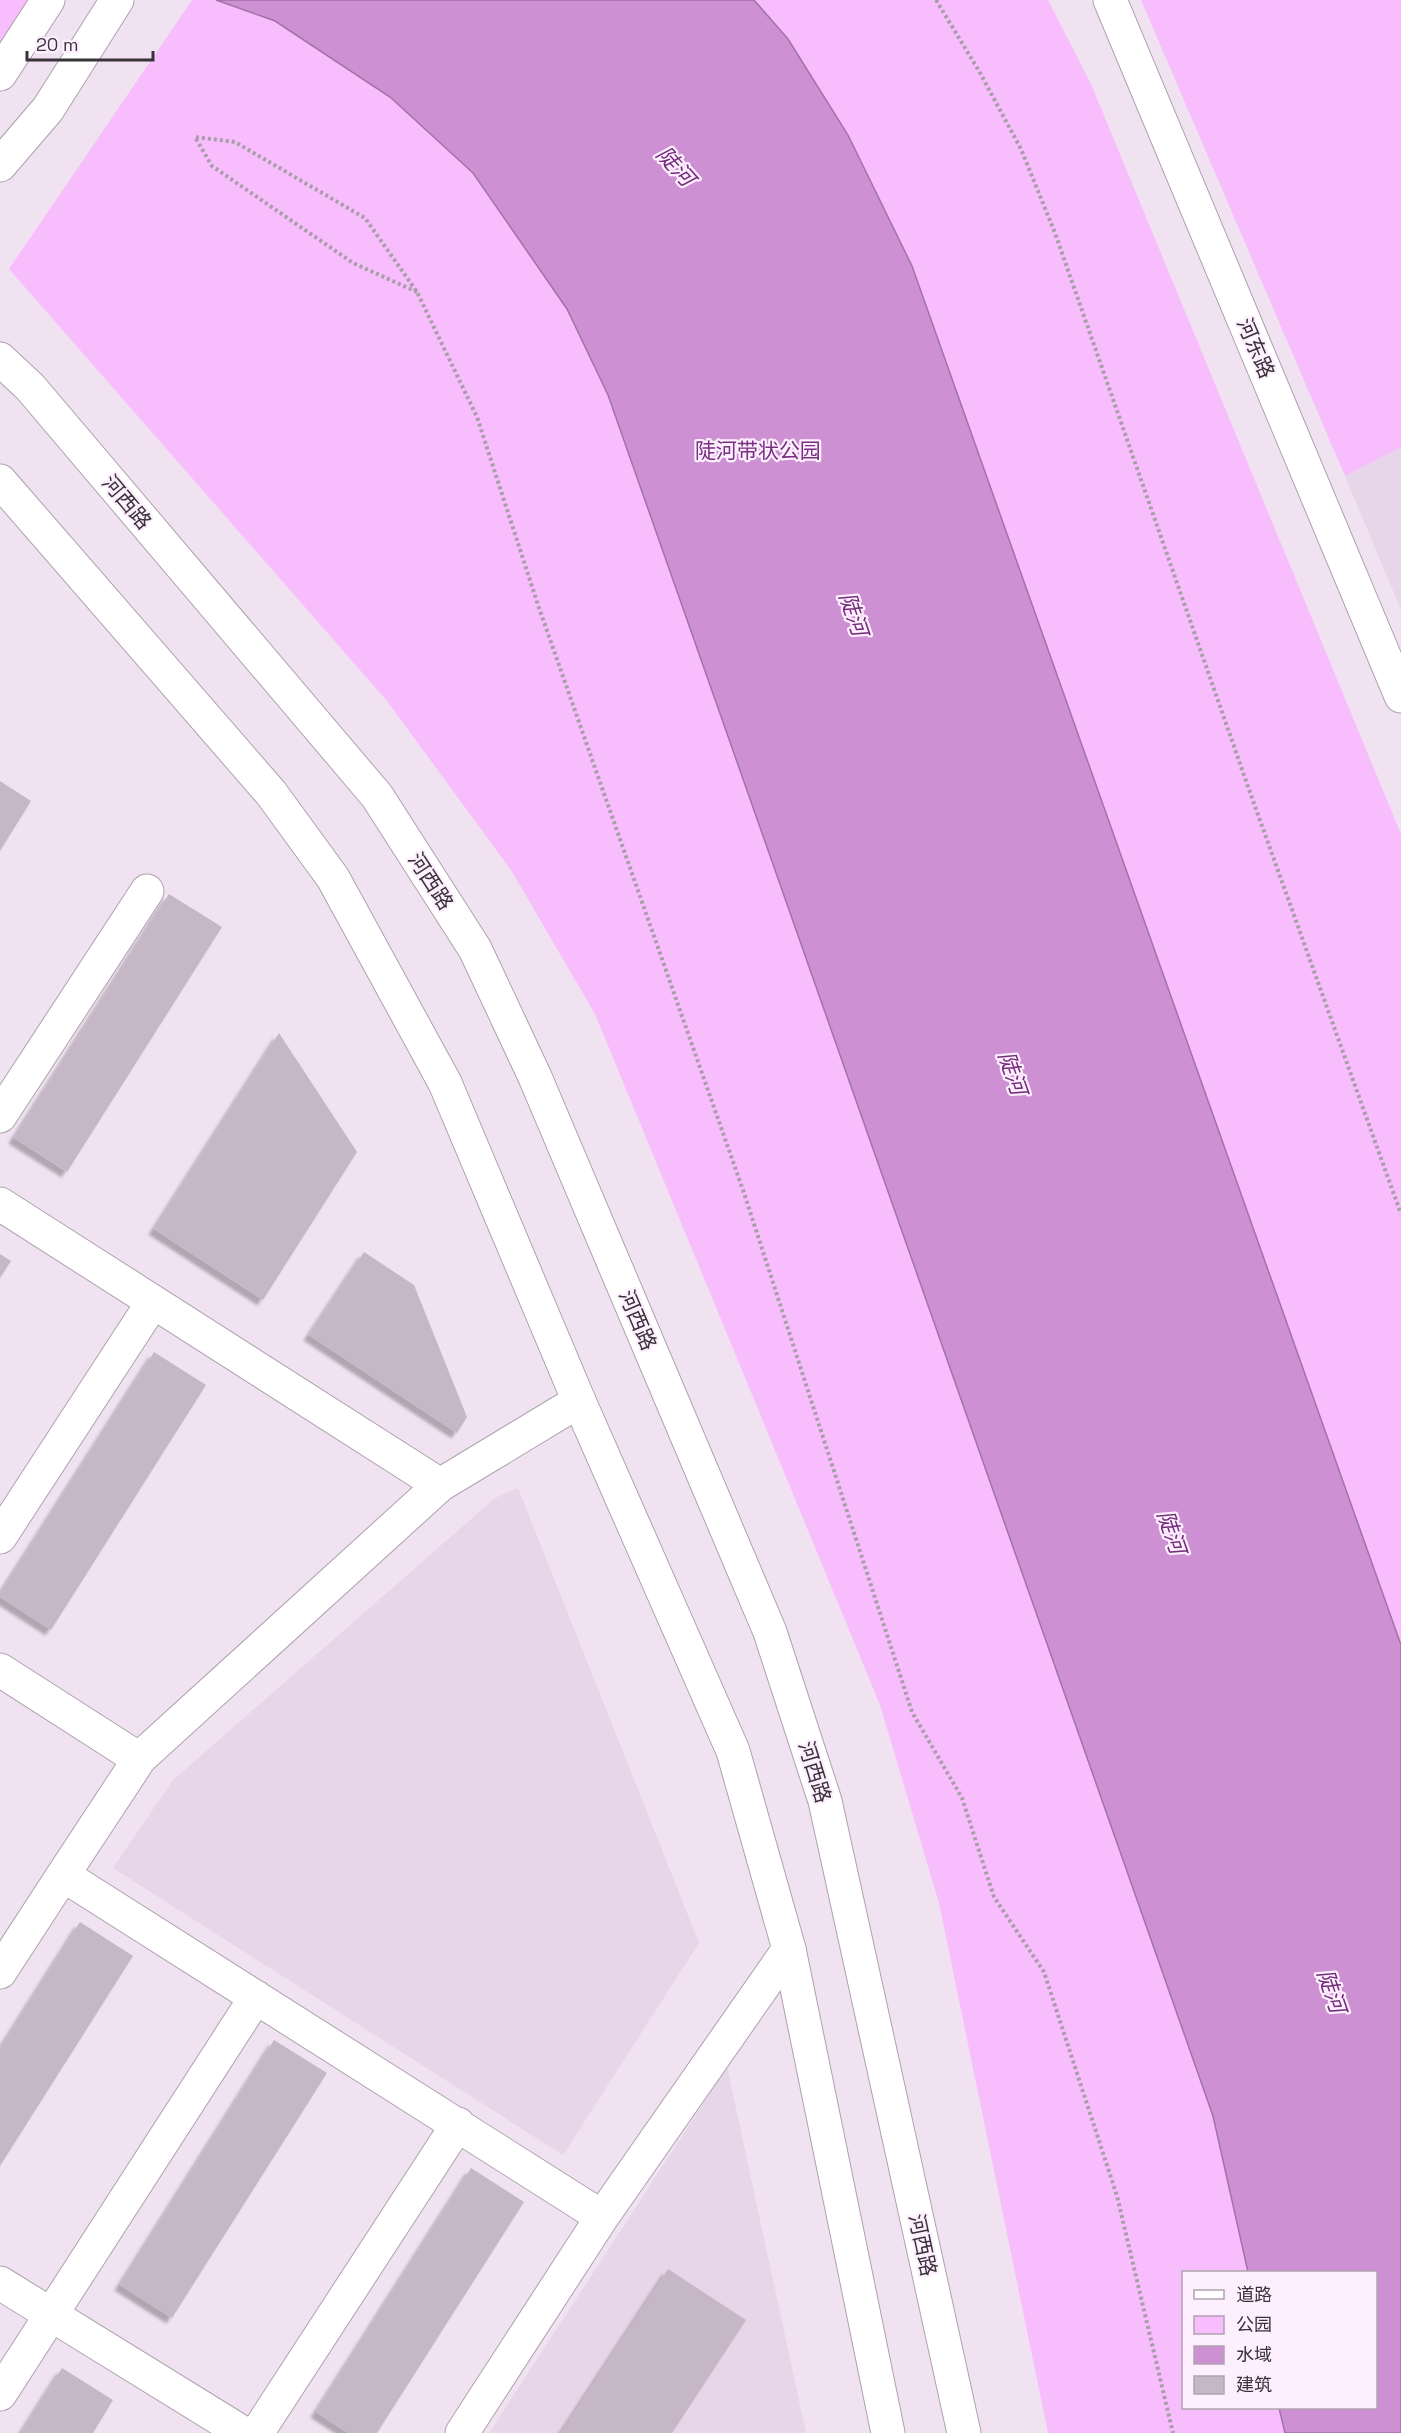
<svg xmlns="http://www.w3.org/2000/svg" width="1401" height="2433" viewBox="0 0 1401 2433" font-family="'Space Grotesk','Noto Sans SC',sans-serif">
<defs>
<filter id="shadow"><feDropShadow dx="-5.5" dy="5.5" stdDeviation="1.5" flood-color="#0004"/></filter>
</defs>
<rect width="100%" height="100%" fill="#f0e2f1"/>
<!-- built -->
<path fill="#e7d5e9" d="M1401,447V610L1345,476Z
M518,1488L699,1943L563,2155L113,1868L173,1780L495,1498Z
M727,2067L806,2433H489Z"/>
<!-- green -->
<path fill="#f8bdfd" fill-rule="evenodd" d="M0,0H59L0,90Z
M192,0H1048L1091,84L1401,834V2433H1048L939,1903L880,1705L595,1014L511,870L387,701L9,269ZM1184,2272H1376V2408H1184Z
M1141,0H1401V447L1345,476Z"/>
<!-- water -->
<path fill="#cd90d3" stroke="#a074a4" stroke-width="1.5" d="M216,0H754L788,39L848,135L912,266L1401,1645V2433H1285L1279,2408H1376V2272H1248L1213,2116L608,395L567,309L473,173L390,97L275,21Z"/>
<!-- building -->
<path fill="#c5b7c6" filter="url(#shadow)" d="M0,781L31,801L0,851Z
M169,894L222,927L67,1172L14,1138Z
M279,1033L357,1152L263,1300L154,1229Z
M364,1252L414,1285L467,1417L457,1433L309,1335Z
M0,1254L11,1261L0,1278Z
M154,1352L206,1385L51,1630L0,1597V1594Z
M80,1922L133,1956L0,2166V2049Z
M274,2040L327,2073L172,2318L120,2285Z
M471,2168L524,2202L377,2433H348L316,2412Z
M668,2269L746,2320L672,2433H561Z
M62,2368L113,2400L93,2433H21Z"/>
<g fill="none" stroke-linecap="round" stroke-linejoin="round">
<defs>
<path id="minor" d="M1110,0L1401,696
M0,1116L147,891
M0,1204L440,1485
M579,1401L440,1485L140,1758L63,1875L602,2217
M0,1537L153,1302
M0,1670L139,1759
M0,1972L63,1875
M0,2283L243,2433
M0,2394L256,1997
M257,2433L458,2124
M462,2433L602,2217L789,1949"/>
<path id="major" d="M0,74L48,0
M0,165L48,109L117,0
M0,359L30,387L377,796L475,949L535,1077L770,1632L825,1801L964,2433
M0,481L271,793L333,878L445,1083L579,1401L733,1751L789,1949L888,2433"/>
</defs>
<!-- minor casing -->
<use href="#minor" stroke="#aea1af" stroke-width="35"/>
<!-- major casing -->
<use href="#major" stroke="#aea1af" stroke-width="35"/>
<!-- path -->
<path stroke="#a89da8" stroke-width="4" stroke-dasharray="3 3" stroke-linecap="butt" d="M936,0L979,71L1021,149L1055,233L1252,798L1401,1214
M417,292L353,263L212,166L195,137L235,142L365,218L417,292L477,417L539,608L744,1193L912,1712L962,1798L994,1897L1044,1972L1117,2196L1173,2433"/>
<!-- minor -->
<use href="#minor" stroke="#fff" stroke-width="33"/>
<!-- major -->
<use href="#major" stroke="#fff" stroke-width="33"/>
</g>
<g text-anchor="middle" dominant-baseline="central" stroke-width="4.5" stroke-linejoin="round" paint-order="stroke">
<!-- street labels -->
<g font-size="21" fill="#383338" stroke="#fdeffe">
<text transform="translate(1256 348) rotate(67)">河东路</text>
<text transform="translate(127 502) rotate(50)">河西路</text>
<text transform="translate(431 881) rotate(57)">河西路</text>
<text transform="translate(638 1320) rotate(67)">河西路</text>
<text transform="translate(815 1772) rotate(73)">河西路</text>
<text transform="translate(923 2245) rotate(78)">河西路</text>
</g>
<!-- park labels -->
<g font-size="21" fill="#783080" stroke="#fdeffe">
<text x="758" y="450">陡河带状公园</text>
</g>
<!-- water labels -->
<g font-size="22" font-style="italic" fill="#732b7b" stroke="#fdeffe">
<text transform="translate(676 166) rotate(48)">陡河</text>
<text transform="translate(854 614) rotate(71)">陡河</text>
<text transform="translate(1013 1073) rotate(71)">陡河</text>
<text transform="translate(1172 1532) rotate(71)">陡河</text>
<text transform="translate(1332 1991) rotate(71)">陡河</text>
</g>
</g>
<!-- legend -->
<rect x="1182" y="2271" width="195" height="138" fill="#fdeffe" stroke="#aea4af" stroke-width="1.5"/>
<rect x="1194" y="2290" width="30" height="9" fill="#ffffff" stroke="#aea4af" stroke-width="1.5"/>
<text x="1236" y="2301" font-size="18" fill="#383338">道路</text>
<rect x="1194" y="2316" width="30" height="18" fill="#f8bdfd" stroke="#aea4af" stroke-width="1.5"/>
<text x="1236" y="2331" font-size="18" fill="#383338">公园</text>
<rect x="1194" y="2346" width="30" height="18" fill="#cd90d3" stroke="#aea4af" stroke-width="1.5"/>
<text x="1236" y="2361" font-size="18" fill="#383338">水域</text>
<rect x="1194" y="2376" width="30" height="18" fill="#c5b7c6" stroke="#aea4af" stroke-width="1.5"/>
<text x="1236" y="2391" font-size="18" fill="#383338">建筑</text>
<!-- scale -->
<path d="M27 51v9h126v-9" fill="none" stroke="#383338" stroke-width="3"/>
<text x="36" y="51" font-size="18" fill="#383338" stroke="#fdeffe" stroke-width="4.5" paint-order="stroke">20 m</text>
</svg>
